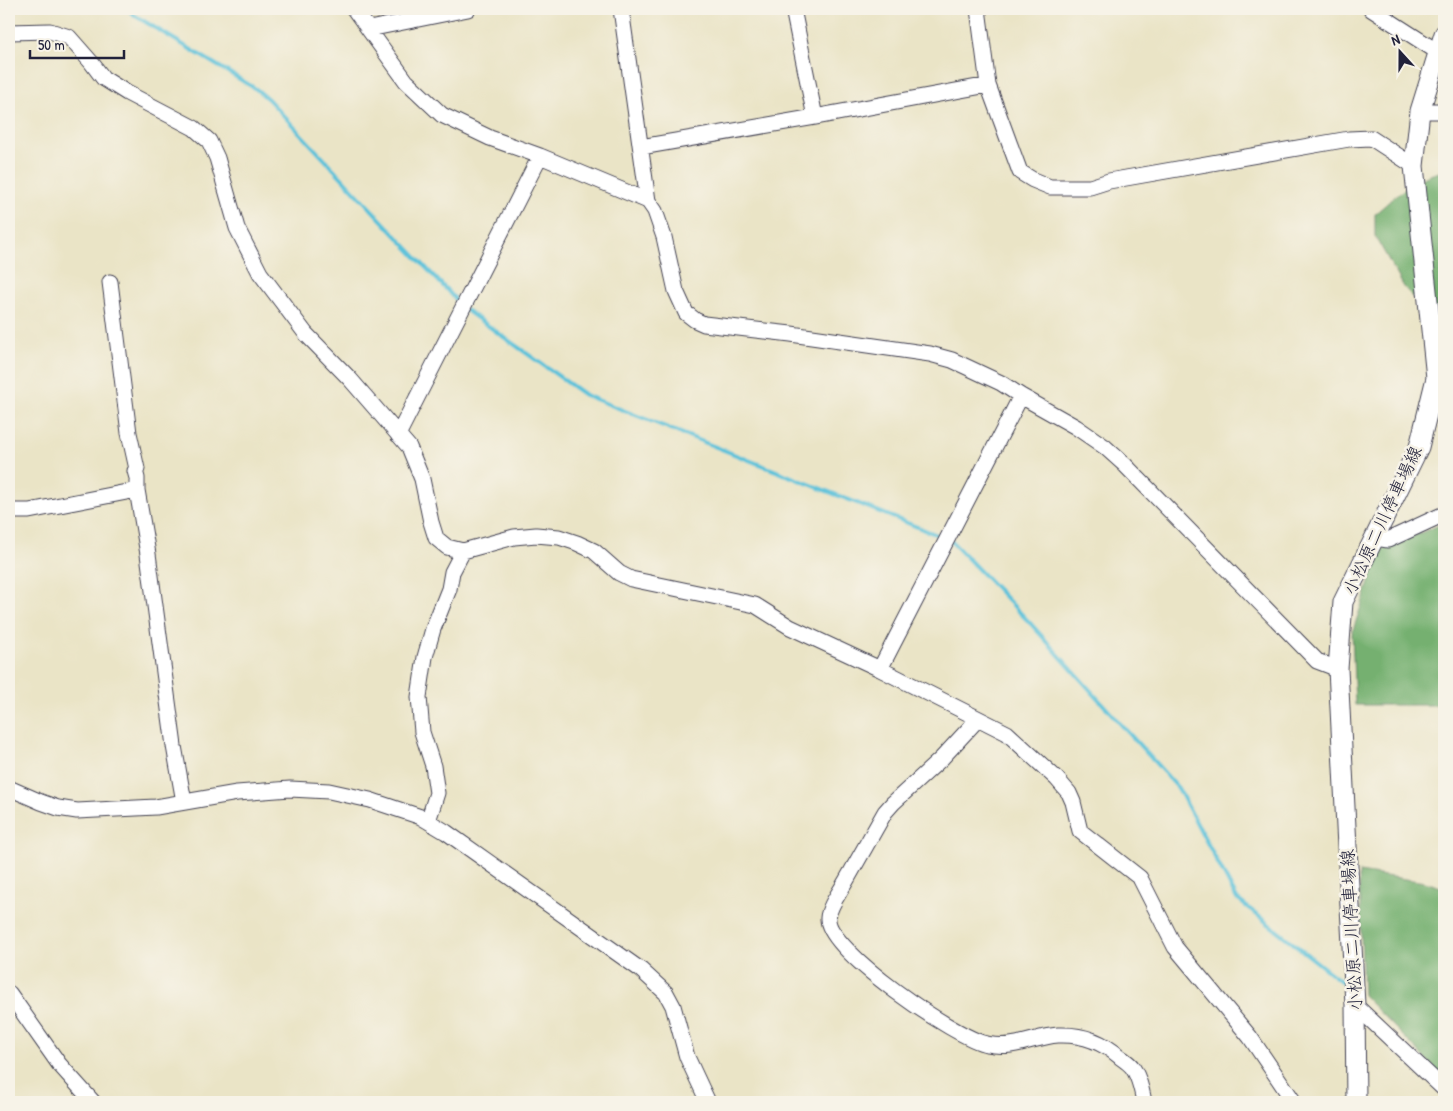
<svg xmlns="http://www.w3.org/2000/svg" width="1453" height="1111" viewBox="0 0 1453 1111" font-family="'Patrick Hand','Klee One',sans-serif">
<rect width="100%" height="100%" fill="#f7f3e8"/>
<filter id="ink" filterUnits="userSpaceOnUse"><feTurbulence type="fractalNoise" baseFrequency=".02" numOctaves="2"/><feDisplacementMap in="SourceGraphic" scale="10" xChannelSelector="R" yChannelSelector="G"/><feConvolveMatrix kernelMatrix="1 2 1 2 8 2 1 2 1" color-interpolation-filters="sRGB"/></filter>
<filter id="wash" filterUnits="userSpaceOnUse"><feTurbulence type="fractalNoise" baseFrequency=".0096" numOctaves="4" result="noise"/><feDisplacementMap in="SourceGraphic" scale="20" xChannelSelector="R" yChannelSelector="G"/><feGaussianBlur stdDeviation="1.12" result="paint"/><feColorMatrix in="noise" values="0 0 0 0 0 0 0 0 0 0 0 0 0 0 0 0 0 1.4 0 .05"/><feComposite in="paint" operator="in"/></filter>
<g filter="url(#wash)">
<rect width="100%" height="100%" fill="#eae4c6"/>
<!-- forest -->
<path fill="#74b070" stroke="#4b6956" d="M1444,171V317H1430L1404,287L1375,236V214C1395,196 1417,176 1444,171Z
M1444,523V705H1355L1352,633L1380,550Z
M1359,872L1425,882L1444,888V1078L1363,995Z"/>
<g fill="none" stroke-linecap="round" stroke-linejoin="round">
<!-- stream -->
<path stroke="#5dc2da" stroke-width="4" d="M128,9L134,15L256,89L268,99L460,304
M466,310L585,395L945,538
M951,541L1031,624L1178,788L1237,899L1342,982"/>
</g>
</g>
<g filter="url(#ink)">
<g fill="none" stroke-linecap="round" stroke-linejoin="round">
<defs>
<path id="minor" d="M354,9L406,81L442,115L490,138L540,156L648,201
M621,9L648,201L655,211L664,237L676,291L686,313L695,320L704,324L791,334L930,354L952,360L1001,383L1021,396L1076,427L1105,447L1125,465L1317,661L1338,669
M793,9L815,117
M978,9L988,85L1020,172L1033,180L1050,187H1090L1109,181L1349,139L1371,138L1414,166
M1371,9L1438,52
M369,29L468,9
M9,32L50,31L69,37L91,62L103,78L127,93L194,128L209,141L217,158L237,228L260,273L306,334L350,379L409,447L422,479L431,522L436,538L447,547L463,551L514,537L536,535L559,537L577,543L594,551L619,573L631,579L755,605L790,627L880,669L1007,733L1057,779L1069,793L1073,802L1080,831L1140,878L1175,947L1250,1037L1294,1102
M1420,111H1444
M641,147L815,117L988,85
M110,282L129,433L137,469L135,471L137,478V490L148,554L174,746L184,802
M398,435L540,156
M9,511H29L137,490
M1376,538L1388,540L1444,514
M880,669L1021,396
M978,719L941,759L893,803L885,812C872,835 859,858 846,881C840,892 829,906 828,918C826,950 957,1039 987,1044C1015,1050 1032,1037 1058,1035C1082,1034 1102,1041 1120,1057C1124,1060 1129,1063 1132,1067C1139,1076 1142,1091 1144,1102
M9,788L41,802L58,808L77,811L156,807L237,793L290,789L329,791L370,800L421,817L446,832L641,970L666,993L673,1006L687,1057L708,1102
M428,821L437,793L433,766L422,732L419,697L425,657L433,629L449,589L452,572L463,551
M9,993L59,1064L93,1102
M1355,1005L1444,1089"/>
<path id="major" d="M1356,1102L1355,1005L1338,669L1343,602L1419,447L1436,378L1414,166L1420,111L1444,34"/>
</defs>
<!-- minor casing -->
<use href="#minor" stroke="#403f50" stroke-width="17"/>
<!-- major casing -->
<use href="#major" stroke="#403f50" stroke-width="21"/>
<!-- minor -->
<use href="#minor" stroke="#fff" stroke-width="15"/>
<!-- major -->
<use href="#major" stroke="#fff" stroke-width="19"/>
</g>
</g>
<g text-anchor="middle" dominant-baseline="central" stroke-width="5" stroke-linejoin="round" paint-order="stroke">
<!-- street labels -->
<g font-size="18" fill="#22223b" stroke="#f7f3e8">
<text transform="translate(1382 520) rotate(-65)">小松原二川停車場線</text>
<text transform="translate(1351 930) rotate(-93)">小松原二川停車場線</text>
</g>
</g>
<!-- margin -->
<rect width="1453" height="1111" fill="none" stroke="#f7f3e8" stroke-width="30"/>
<!-- north arrow -->
<g transform="translate(1400 52) rotate(339)" stroke="#f7f3e8" stroke-width="4" paint-order="stroke">
<path d="M0-4L9 19L0 12L-9 19Z" fill="#22223b"/>
<text y="-8" font-size="14" font-weight="bold" text-anchor="middle" fill="#22223b">N</text>
</g>
<!-- scale -->
<path d="M30 50v8h94v-8" fill="none" stroke="#22223b" stroke-width="2.5"/>
<text x="38" y="50" font-size="15" fill="#22223b" stroke="#f7f3e8" stroke-width="4" paint-order="stroke">50 m</text>
</svg>
